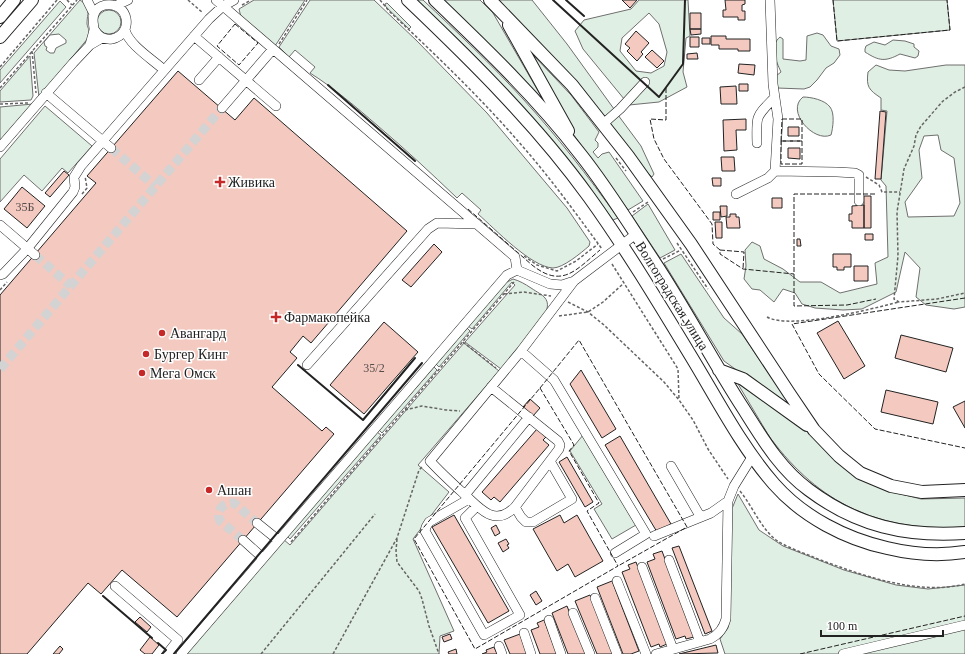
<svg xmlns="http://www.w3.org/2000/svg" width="965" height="654" viewBox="0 0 965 654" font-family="'Times New Roman',serif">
<rect width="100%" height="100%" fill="#fff"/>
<!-- green -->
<path fill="#e0efe3" stroke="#6f6f6f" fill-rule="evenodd" d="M80,0C92,8 87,12 87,24C88,29 90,30 89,37L39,97L34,53ZM59,34L66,40V43L56,48L54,53H50L46,50L47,47L45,46L44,42L50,35Z
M254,0H305L275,46L241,17L239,9Z
M310,0H374L417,41L487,113L567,208L590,242L589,246C581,253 563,268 553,268C531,267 495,229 478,214L481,210L462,193L457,198C431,173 405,149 378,126C356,107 334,88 310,73L315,67L295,50L289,57L279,47Z
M415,0H423C457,32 491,64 523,99C557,136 588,176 618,218L613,220C573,165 529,113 482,63C461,41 438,21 415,0Z
M444,0H480L493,13L545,103L493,48Z
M495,0H532L567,44L614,109L606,116H601Z
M639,0H688L690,36L686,38L683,72L687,87L659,102L629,105L583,49L575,31L584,20L631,9ZM649,13L659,24L667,52L664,66L651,73L636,71L620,51L622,38Z
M833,0H947L950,30L837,41Z
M60,1L66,7L0,83V70Z
M387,3L411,27L409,29L386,7L385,4Z
M97 22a12 12 0 1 1 24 0a12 12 0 1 1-24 0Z
M817,33L823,35L831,46L839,49L840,55L834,63L826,68L817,80L810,87L804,89L777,88L776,76L781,72C776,61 769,46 780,37L783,39V59L800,61L806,60L807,36Z
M518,39L571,95L599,132L595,140L598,143V147L593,152L598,158L602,154L609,152L643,201L628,210L573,134Z
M893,40L905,41L914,44V47L919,51L918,56L915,58L900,54C885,62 879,61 865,52V49L866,46L874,42L885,45Z
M30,56L33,96L31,100L0,102V91Z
M876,65L889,70L905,71L946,65H965V307L954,309L926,305L916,297L920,268L905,252L896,292L862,309L843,310L815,308L802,304L795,293L783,289L774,302L760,290L752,289L744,279L746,266L745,250L752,242L760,246L764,259L783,269L800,282H821L840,293L877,284L875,263L888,257L886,186L881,180L887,111L881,110V98C869,90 866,87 868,72ZM938,135L941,150L954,158L960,203L954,216L908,217L905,202L922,178L919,150L924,136Z
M803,97C811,97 825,100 830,107C835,113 833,128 831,135C814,143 785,111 803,97Z
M33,104L0,142V107Z
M45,106L92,146L68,173L62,168L42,191L24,175L0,202V159Z
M618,115L641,146L654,174L652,177L634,160L609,127L610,120Z
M648,204L675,250L660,258L632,216Z
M681,254L724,318L742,334L795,412L724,361L664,263Z
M513,279C520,281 525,284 531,288C543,296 552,298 545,315L501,369L465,342L515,285L512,282L472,329L468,326L501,288L507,282Z
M467,328L470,331L439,367L436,364Z
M464,343L499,371L418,465L449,492L413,539L454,631L440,636L439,654H186L283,539L290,545Z
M434,367L437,370L382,433L379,430Z
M735,379L809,432L836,461L858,478L889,491L921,499L965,498V527C885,532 825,508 775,444C769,437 765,429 760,421C752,407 743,393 735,379Z
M377,432L381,435L290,539L287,536Z
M583,435L636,525L612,539L594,509L602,504L570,451Z
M738,494L759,530L783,546L844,570L896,585L928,589L965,585V654H725L720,639L728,628L729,516Z"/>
<!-- building -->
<path fill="#f3c9c0" stroke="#222" d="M622,0H637L630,8Z
M725,0H745V4L742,5V11H745V20H738V17H723V10H726Z
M690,13H701V29H690Z
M690,29H701V34L691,35Z
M636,31L649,43L641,52L643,54L637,61L627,51L630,48L625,44Z
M711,36H726V39H750V51H738V49H719V45H711Z
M690,37H699V47H690Z
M702,38H710V44H702Z
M652,50L664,61L657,68L645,57Z
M697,53L698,59H687V54Z
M739,64L755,65L754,75L738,73Z
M178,71L235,120L254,98L407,231L311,343L303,336L290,352L297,358L272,387L322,431L326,427L334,434L177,617L122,570L101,594L88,583L27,654H0V295L96,183L87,176Z
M739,84H748V91H739Z
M736,86L737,104H721L720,87Z
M880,111L886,112L881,179H875Z
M746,119V130H736L737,150L724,151L723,120Z
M788,127H799V136H788Z
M788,148H800V159L788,158Z
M721,157H734L735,171H722Z
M64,171L69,175L50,197L45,193Z
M712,178H721V186H713Z
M22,187L45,206L27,228L4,209Z
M864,196H871V228H864Z
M772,198H782V208H772Z
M864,205V228H852V221H849V214H852V206Z
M720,206H727V216L721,217Z
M713,212H720V220H713Z
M730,214H736V217H739L740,228H727L726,217H730Z
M715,222H722V238H716Z
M865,234H873V240H865Z
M797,239H800L801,246H797Z
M434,244L442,252L411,287L402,280Z
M833,254H851V267H844V270H837V267H833Z
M854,266H868V281H854Z
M838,321L865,366L844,379L817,333Z
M384,322L418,352L364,414L330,385Z
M901,335L953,348L946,372L895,358Z
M581,370L616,429L602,438L570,384Z
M886,390L938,402L933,424L881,412Z
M530,399L540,408L533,416L523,407Z
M965,401V428L953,407Z
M537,429L546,437L543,440L549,445L500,502L494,497L491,500L482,492Z
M620,436L671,524L657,532L605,445Z
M567,457L593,502L585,507L559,462Z
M454,515L509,611L488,623L432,527Z
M560,515L564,523L577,515L603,561L575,577L568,564L557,571L533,529Z
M496,525L500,533L495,536L491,528Z
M506,539L509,544L507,545L509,548L503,552L498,543Z
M679,546L712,631L705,634L672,548Z
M662,551L694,637L686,639L685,636L676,639L647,562L655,559L653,554Z
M636,562L667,644L660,647L659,644L651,647L622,572L630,569L628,565Z
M612,581L639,651L631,654H623L597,587Z
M536,591L542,601L536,605L530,595Z
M590,595L614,654H597L575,601Z
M567,606L586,654H568L552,613Z
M140,617L151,627L147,632L135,622Z
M544,620L557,654H540L531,630L539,627L537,623Z
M450,634L452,639L444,642L442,637Z
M520,634L527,654H510L504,640Z
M150,637L159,645L152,654H145L140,650Z
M716,645L718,653L679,654Z
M60,646L63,649L59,654H53Z
M494,647L497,654H482L487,652L486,650Z
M456,649L457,654H449L448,652Z"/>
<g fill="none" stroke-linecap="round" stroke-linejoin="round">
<!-- minor-tunnel -->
<path stroke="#d3d3d3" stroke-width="9" stroke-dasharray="9 4.5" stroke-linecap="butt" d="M111,148L155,186
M35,255L71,286
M0,369L222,108
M243,540L220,521C215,511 223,502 234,503L257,523"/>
<defs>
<path id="minor" d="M87,0L94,14
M216,0L515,257L517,270
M770,0L773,84L778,119L775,171L837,172L855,173L859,175V201
M115,6L128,0
M125,30C129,45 152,59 164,70
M194,36L276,106
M90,45C91,40 93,35 94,30C94,23 91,19 95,12C97,8 101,6 105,5C130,1 134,35 112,39C103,40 98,36 94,29
M199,80L219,57
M46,93L111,148
M222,108L273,49
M603,124L620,109L645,82
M757,143C756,114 756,117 775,97
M0,147L73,63L90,45L102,38
M736,194L768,178L775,171
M0,225L35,255
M0,275L3,274L27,249L73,192L75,187L74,177L81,166L209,19L223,6L234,0
M521,351L554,380L646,534L615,553
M307,365L428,229L437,223L477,224
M491,387L558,441L560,445L559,449L515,507C494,528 480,508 464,494C452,483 441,473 430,461L521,351L574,281
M671,466L700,516
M465,495L529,417
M469,499L429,522L426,527L425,531L484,635L520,615L465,518L476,507
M515,507L521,517L526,522H533L572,499L550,461
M257,523L278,540
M654,536L711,513L728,501
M243,540L263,558
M669,560L700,642
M642,567L673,649
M617,581L646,654
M115,586L178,640L167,654
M595,598L617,654
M573,613L590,654
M549,620L561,654
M524,633L531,654
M499,646L502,654
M181,654L507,275L517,270L550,284L562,285L574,281L636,234
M656,654L710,639C719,634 723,629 726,619L728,501L734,486L752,457
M843,654L965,625"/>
<path id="major" d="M408,0C472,61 537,125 589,197C625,247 657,300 689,353C716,397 740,445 774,484C803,517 846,539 887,548C912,554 940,556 965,552
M435,0C486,49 538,99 581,155C608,189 631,227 655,263C686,310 712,360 743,408C762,438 780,469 809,490C857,526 906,537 965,533
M490,0L572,85L628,156L691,244L789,393L814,430L839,456L860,473L891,486L922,492L965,490
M0,17L14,0
M509,25L568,131
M0,37L32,0
M719,370L743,379L807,425"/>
</defs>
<!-- minor casing -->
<use href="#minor" stroke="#222" stroke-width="10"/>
<!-- major casing -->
<use href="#major" stroke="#222" stroke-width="14"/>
<!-- path -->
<path stroke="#646464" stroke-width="1.5" stroke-dasharray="3 2" stroke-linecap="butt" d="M67,0L72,5
M188,0L203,13
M380,0L390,12C437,56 483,100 524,148C552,180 577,215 602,249
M242,5L251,0
M279,44L307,0
M32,51L36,93
M0,67L57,0
M965,87L955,92L943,101L921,126L916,135L914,146L904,169L897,212L898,256L894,299L899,302L937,299L965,293
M0,88L77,0
M0,104L28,103
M616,158L626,171
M866,177L879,185L882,192H900
M82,194L87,188L85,176
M633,212L648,202
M677,243L708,289
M524,256L537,265L557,271L576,261L598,244
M663,259L681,250
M612,264L678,369L679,399
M0,290L7,282
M504,294L524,292L551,296
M568,302L588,312L604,325L664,382L679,400L693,420L708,449L728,479
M559,316L588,312L603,302L624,283
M767,317C791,330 871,309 899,302
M463,342L496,368
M405,410L422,406L446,410L460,411
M740,491C753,507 760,527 776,540C788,548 804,553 818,559C861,575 918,596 965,584
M397,539L396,551L397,562L419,591L422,599L429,626L439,654
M291,542L514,282
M261,654L375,514
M333,654L397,538L419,470L423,466"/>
<!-- minor -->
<use href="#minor" stroke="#fff" stroke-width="9"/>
<!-- major -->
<use href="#major" stroke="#fff" stroke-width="12"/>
<!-- fence -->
<path stroke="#222" stroke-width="1" stroke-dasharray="5 2" stroke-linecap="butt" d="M833,0L837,41L950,30L947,0
M235,24L258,43L239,65L217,46Z
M666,88V120L650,119L654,139L664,159L712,224L713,244L720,250V254L743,269L794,274
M782,119H802V141H781Z
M781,141H802V164H781Z
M875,194H794V306L847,305L876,299
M468,209L532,265C562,289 576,270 600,250
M720,250L744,252L743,269
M965,298L792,324L819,374L875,429L965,448
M540,388L574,445L569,451L599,503L587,511L618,566L475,649L414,539Z
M540,388L579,340L687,527L618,566
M800,654L965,616"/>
<!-- wall -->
<path stroke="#222" stroke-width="2" d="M553,0L659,97L683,64L685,0
M566,0L584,16
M328,85L415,161
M298,365L363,420L415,358
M103,596L152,638
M158,643L166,650L162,654
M174,654L422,363"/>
</g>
<!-- markers -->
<g fill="#c62828" stroke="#fff" stroke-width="1.5">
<path d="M218 176h4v4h4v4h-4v4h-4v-4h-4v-4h4z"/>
<path d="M274 311h4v4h4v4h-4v4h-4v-4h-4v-4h4z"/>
<circle cx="162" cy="333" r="4"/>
<circle cx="146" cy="354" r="4"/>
<circle cx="142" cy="373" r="4"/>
<circle cx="209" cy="490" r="4"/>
</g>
<g text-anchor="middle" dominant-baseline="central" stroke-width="3" stroke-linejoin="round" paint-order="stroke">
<!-- number labels -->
<g font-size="12" fill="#564c4a">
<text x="25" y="207">35Б</text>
<text x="374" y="368">35/2</text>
</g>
<!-- poi labels -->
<g font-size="14" fill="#222" stroke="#fff" text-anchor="start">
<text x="228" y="182">Живика</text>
<text x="284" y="317">Фармакопейка</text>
<text x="170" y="333">Авангард</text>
<text x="154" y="354">Бургер Кинг</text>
<text x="150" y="373">Мега Омск</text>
<text x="217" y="490">Ашан</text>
</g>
<!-- street labels -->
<g font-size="14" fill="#222" stroke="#fff">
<text transform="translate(672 296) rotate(58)">Волгоградская улица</text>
</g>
</g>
<!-- scale -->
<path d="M821 630v6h122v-6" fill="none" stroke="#222222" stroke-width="2"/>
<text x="827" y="630" font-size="12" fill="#222222" stroke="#ffffff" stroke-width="3" paint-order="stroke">100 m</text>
</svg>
